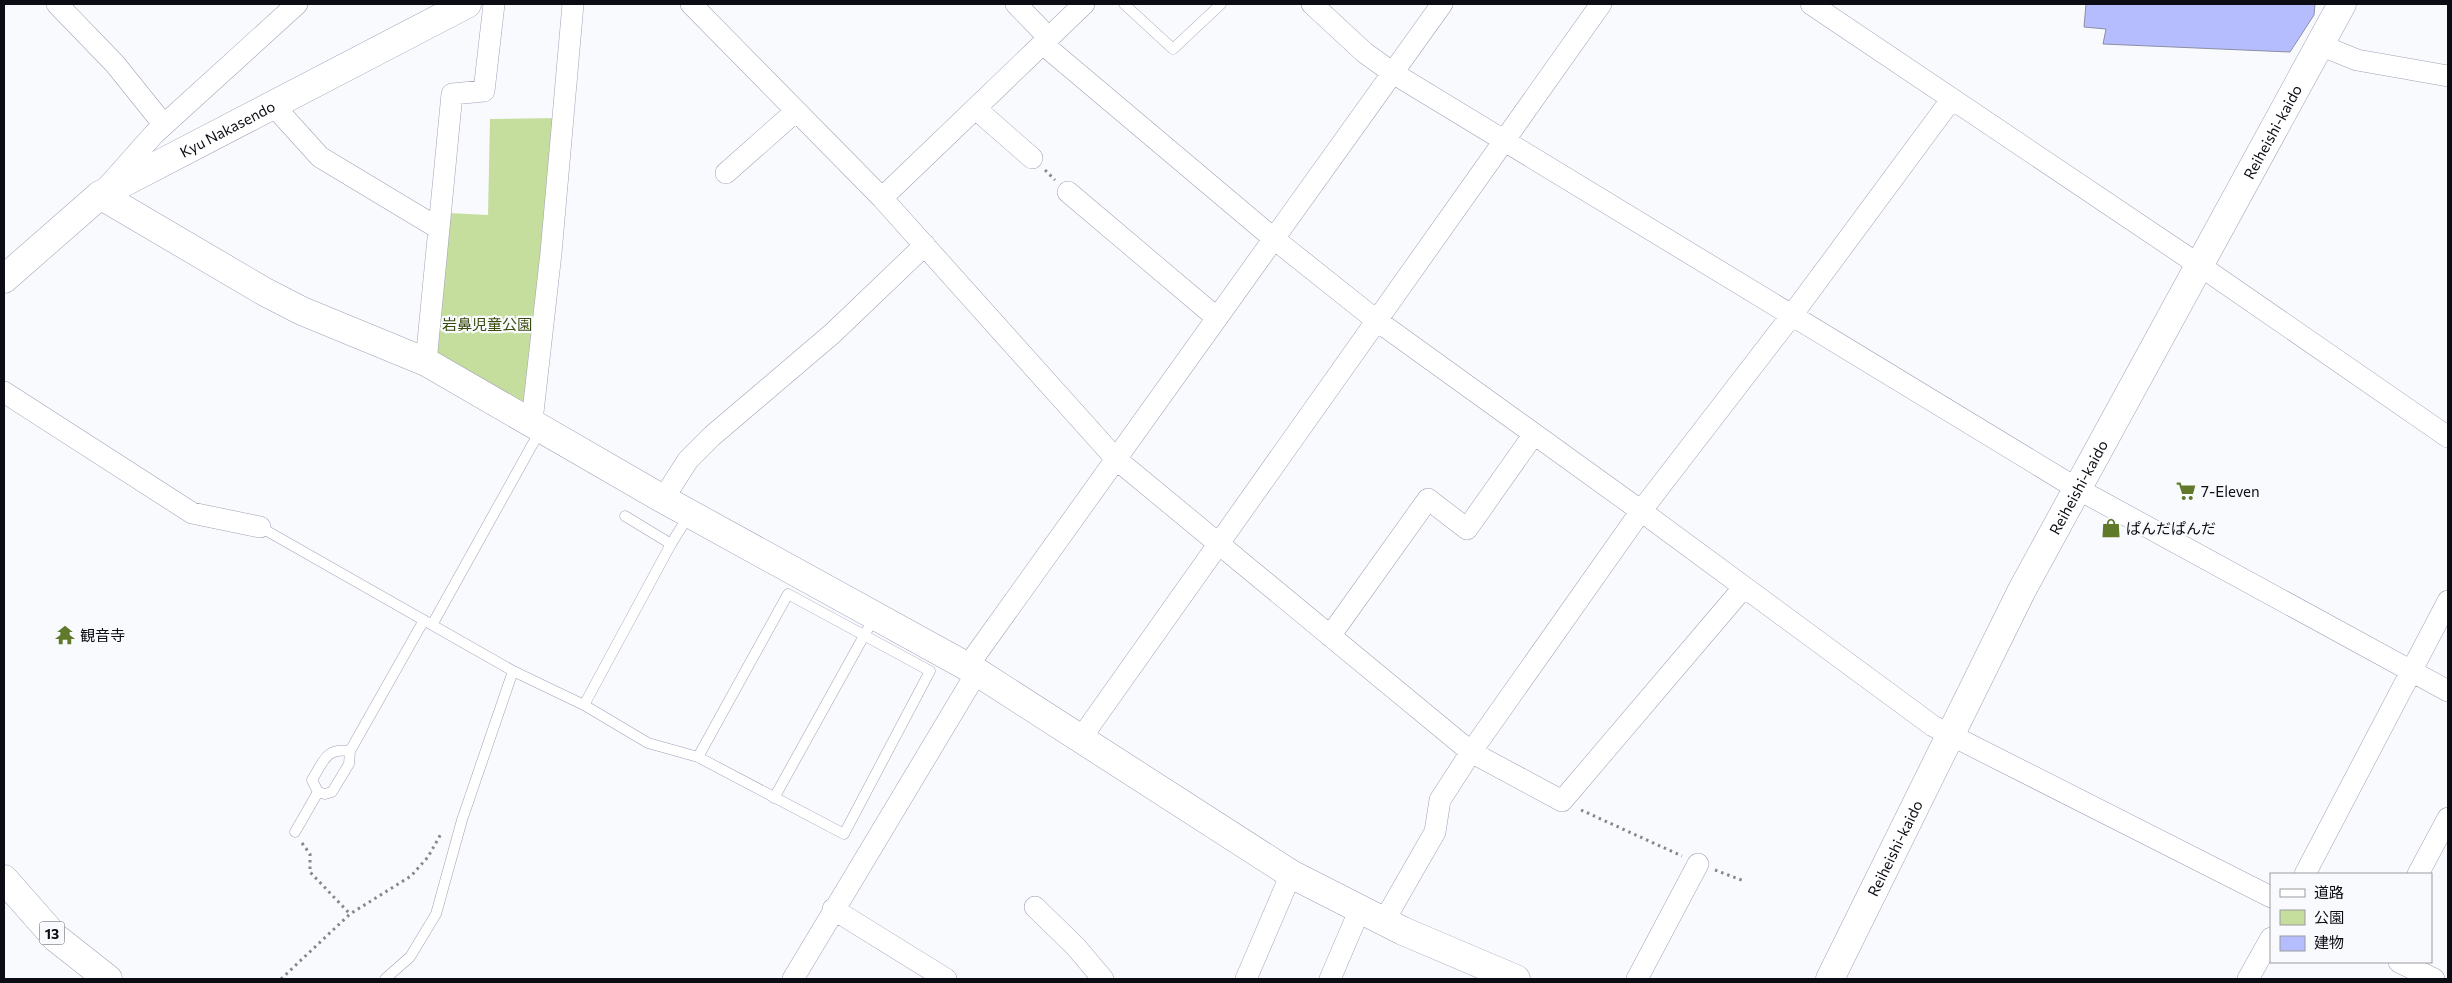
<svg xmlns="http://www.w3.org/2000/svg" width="2452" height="983" viewBox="0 0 2452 983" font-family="Commissioner,'Noto Sans JP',sans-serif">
<rect width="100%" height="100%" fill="#f9fafe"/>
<!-- green -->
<path fill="#c5dd9d" d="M558,118L524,404L435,356L449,213L488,215L490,119Z"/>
<!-- building -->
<path fill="#b5bdff" stroke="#8c8fa3" d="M2086,4H2315L2314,15L2290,52L2103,44L2106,29L2084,27Z"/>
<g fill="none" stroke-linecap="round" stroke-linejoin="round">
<defs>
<path id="lane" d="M1124,4L1173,49L1221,4
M260,527L513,671L584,705L648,743L698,757L844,834L930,671L788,594L698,757
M671,544L689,515
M432,625L541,429
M584,705L671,544L625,516
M350,751C325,748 324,761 312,780L318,792L325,794L332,792L349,764L350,751L424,620
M774,798L875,616
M295,832L318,792
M385,979L410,957L436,914L462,820L513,671"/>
<path id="street" d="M57,4L115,64L164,125
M691,4L882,198L1116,459L1471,752L1562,801L1744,587
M1016,4L1049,38
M1312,4L1365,53L1393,73L2076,488L2448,691
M1811,4L2199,265L2448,437
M1044,45L1273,238L1376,320L1641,511L1933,726L2271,897
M2320,45L2357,60L2448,76
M273,105L320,157L438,228
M976,109L1032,158
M726,173L796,111
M107,187L154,134L297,4
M1068,192L1217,318
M882,198L1084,4
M426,362L452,94L484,91L494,4
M4,392L192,513L260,527
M532,421L551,253L573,4
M663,499L688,460L712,436L833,333L925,245
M1330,636L1428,499L1467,529L1534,434
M967,667L1442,4
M1081,738L1601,4
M2305,874L2448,601
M2418,874L2448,818
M1035,907L1076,947L1103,979
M833,909L946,979
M1384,921L1435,832L1440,800L1471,752L1641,511L1792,315L1951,100
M2399,962L2434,979
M793,979L977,672
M1246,979L1291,874
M1330,979L1360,909
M1637,979L1698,864
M2248,979L2271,938"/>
<g id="secondary">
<path d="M100,195L265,292L302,311L426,362L663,499L977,672L1291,874L1403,931L1516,979"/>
<path id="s1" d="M4,279L100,195L467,4"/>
<path id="s2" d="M1830,979L2022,590L2342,4"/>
</g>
<path id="primary" d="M4,879L56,938L108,979"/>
</defs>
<!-- lane casing -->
<use href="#lane" stroke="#9fa2b7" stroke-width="11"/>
<!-- street casing -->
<use href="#street" stroke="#9fa2b7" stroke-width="22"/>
<!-- secondary casing -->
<use href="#secondary" stroke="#9fa2b7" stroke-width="29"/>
<!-- primary casing -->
<use href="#primary" stroke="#9fa2b7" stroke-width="29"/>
<!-- path -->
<path stroke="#86878c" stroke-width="3" stroke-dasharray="2.5 4" stroke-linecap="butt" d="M1045,170L1055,180
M1581,810L1682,856
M302,843L310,854V872L350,914
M1715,870L1744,881
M281,979L350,914L411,876L428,857L442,832"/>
<!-- lane -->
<use href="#lane" stroke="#fff" stroke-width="10"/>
<!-- street -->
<use href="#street" stroke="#fff" stroke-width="21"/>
<!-- secondary -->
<use href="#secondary" stroke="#fff" stroke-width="28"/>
<!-- primary -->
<use href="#primary" stroke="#fff" stroke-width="28"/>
</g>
<!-- icons -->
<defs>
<symbol id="supermarket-bare" viewBox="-9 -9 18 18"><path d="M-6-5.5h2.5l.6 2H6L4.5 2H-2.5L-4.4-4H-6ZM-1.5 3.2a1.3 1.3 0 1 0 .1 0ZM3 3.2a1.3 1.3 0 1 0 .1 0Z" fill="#60792b" stroke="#f9fafe" stroke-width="2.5" paint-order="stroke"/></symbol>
<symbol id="shop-bare" viewBox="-9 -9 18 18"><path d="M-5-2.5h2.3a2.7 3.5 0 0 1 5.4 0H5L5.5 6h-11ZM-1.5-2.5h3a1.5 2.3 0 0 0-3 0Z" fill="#60792b" stroke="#f9fafe" stroke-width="2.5" paint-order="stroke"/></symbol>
<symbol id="temple-bare" viewBox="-9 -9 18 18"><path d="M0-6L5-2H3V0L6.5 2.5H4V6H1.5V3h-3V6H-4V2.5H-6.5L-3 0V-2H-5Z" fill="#60792b" stroke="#f9fafe" stroke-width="2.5" paint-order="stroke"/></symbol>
</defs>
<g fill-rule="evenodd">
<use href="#supermarket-bare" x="2172" y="477" width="28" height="28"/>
<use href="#shop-bare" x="2097" y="514" width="28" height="28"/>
<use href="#temple-bare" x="51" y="621" width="28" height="28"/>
</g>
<g text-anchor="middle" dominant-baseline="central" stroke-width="4.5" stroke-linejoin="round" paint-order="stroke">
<!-- shield labels -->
<rect fill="#f9fafe" stroke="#53545a" stroke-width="1" x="39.5" y="921.5" width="25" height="23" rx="4"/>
<g font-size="14" font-weight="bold" fill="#0c0d14">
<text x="52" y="933">13</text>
</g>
<!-- street labels -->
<g font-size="15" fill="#0c0d14" stroke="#f9fafe">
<text stroke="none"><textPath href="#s1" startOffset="271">Kyu Nakasendo</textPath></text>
<text stroke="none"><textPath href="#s2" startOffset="956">Reiheishi-kaido</textPath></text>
<text stroke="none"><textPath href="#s2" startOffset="551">Reiheishi-kaido</textPath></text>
<text stroke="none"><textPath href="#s2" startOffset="146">Reiheishi-kaido</textPath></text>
</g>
<!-- park labels -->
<g font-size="15" fill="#394c0d" stroke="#f9fafe">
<text x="487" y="324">岩鼻児童公園</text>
</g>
<!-- poi labels -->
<g font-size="15" fill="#0c0d14" stroke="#f9fafe" text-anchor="start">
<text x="2201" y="491">7-Eleven</text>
<text x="2126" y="528">ぱんだぱんだ</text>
<text x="80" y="635">観音寺</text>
</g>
</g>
<!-- border -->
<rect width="2452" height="983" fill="none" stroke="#0c0d14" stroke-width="10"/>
<!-- legend -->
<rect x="2270" y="873" width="162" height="90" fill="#f9fafe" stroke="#9a9ba0"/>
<rect x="2280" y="889" width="25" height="8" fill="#ffffff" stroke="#9a9ba0"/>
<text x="2314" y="898" font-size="15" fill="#0c0d14">道路</text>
<rect x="2280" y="910" width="25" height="15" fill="#c5dd9d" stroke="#9a9ba0"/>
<text x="2314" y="923" font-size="15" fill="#0c0d14">公園</text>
<rect x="2280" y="936" width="25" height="15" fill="#b5bdff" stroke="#9a9ba0"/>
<text x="2314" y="948" font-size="15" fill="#0c0d14">建物</text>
</svg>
